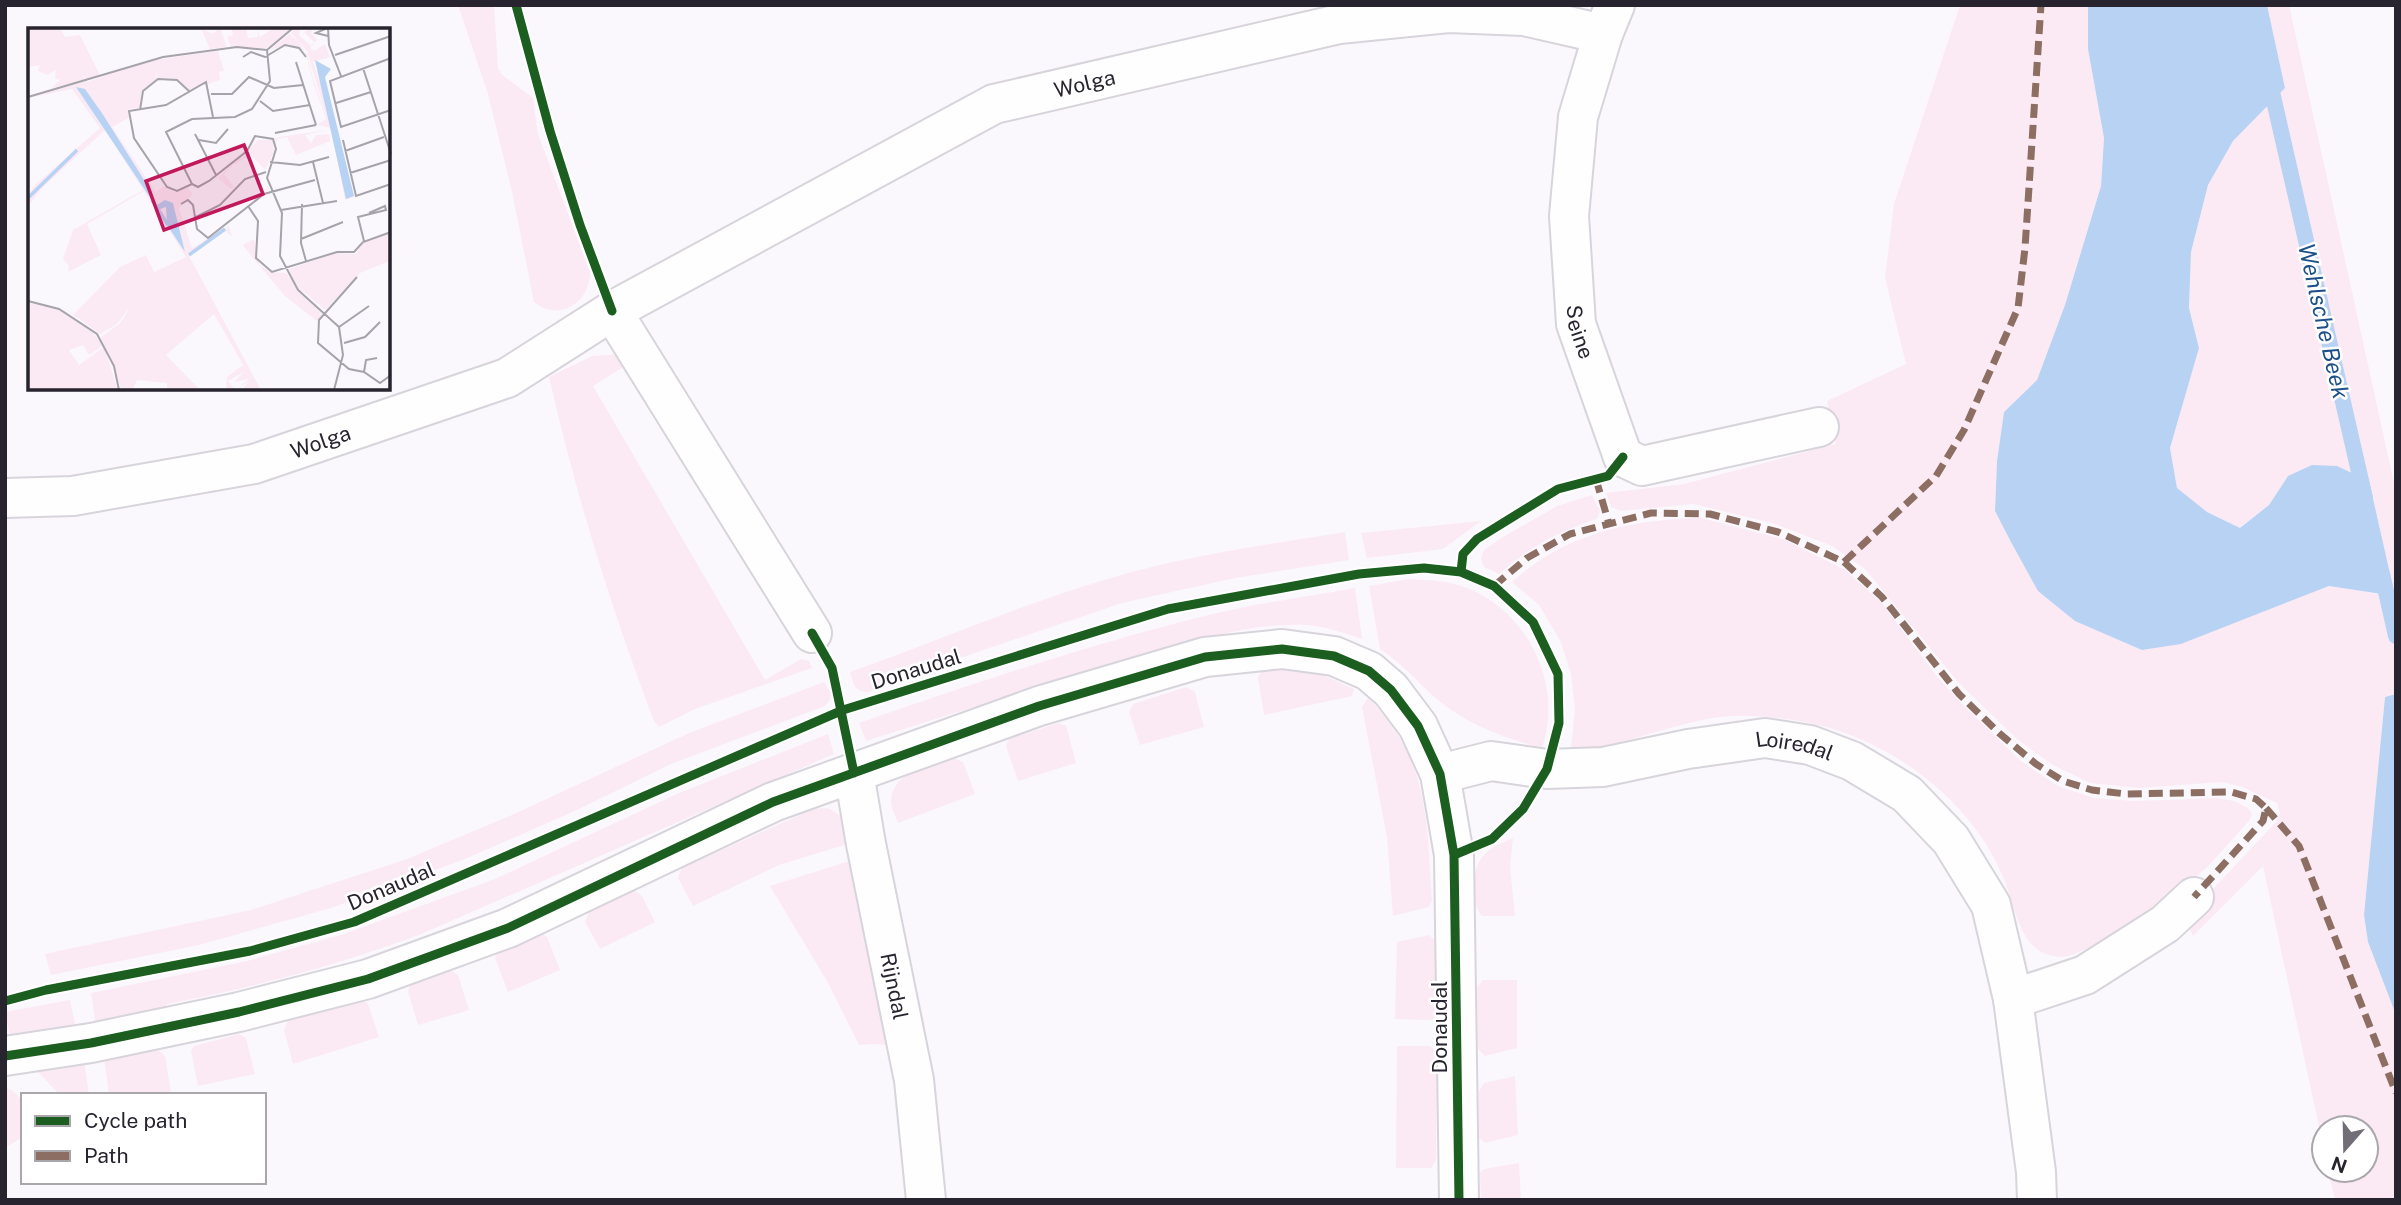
<svg xmlns="http://www.w3.org/2000/svg" width="2401" height="1205" viewBox="0 0 2401 1205" font-family="'Public Sans',sans-serif">
<rect width="100%" height="100%" fill="#faf8fd"/>
<!-- green -->
<path fill="#fbeaf4" d="M458,5H494L498,68L501,74L533,98L538,134L590,272C591,302 559,323 534,302L512,192L488,94Z
M1960,5H2088V49L2104,138L2101,186L2065,305L2037,380L2004,412L1997,461L1995,511L2142,650L2181,644L2329,586L2394,596L2288,476L2269,505L2240,528L2207,512L2177,488L2170,448L2199,348L2189,308L2191,252L2208,185L2233,141L2285,88L2267,5H2289L2396,492V694L2385,697L2364,915L2368,942L2396,1015V1200H2335L2328,1170H2366V1128H2324V1150L2263,866L2193,936L2189,927L2195,908L2276,822L2280,813L2277,803L2242,787L2222,782L2139,788L2090,783L2051,764L2017,739L1958,682L1865,569L1832,546L1772,523L1693,504L1621,511L1611,507L1606,493L1684,484L1836,444L1827,401L1906,364L1885,278L1894,204Z
M621,354L625,366L593,386L765,680L801,659L809,661L812,668L695,709L659,727L654,721C611,608 576,495 549,377L592,356Z
M1592,495L1600,511L1597,519C1556,533 1532,545 1499,574L1484,567L1481,558L1484,550L1503,537L1557,506Z
M1701,518L1783,539L1845,570L1881,602L1935,674L1960,702L2021,761L2058,786L2094,798L2133,801L2217,798L2234,801L2248,808L2252,814L2249,821C2235,836 2221,853 2206,868C2182,891 2100,948 2068,956C2058,958 2047,956 2038,950C2018,936 2013,901 2004,879C1975,807 1904,750 1830,728C1799,719 1762,715 1731,716C1709,717 1684,724 1663,730C1633,738 1603,751 1571,748L1575,709L1571,674L1560,640L1539,605L1512,582C1564,534 1632,519 1701,518Z
M1481,521L1443,549L1367,558L1361,533Z
M1345,532L1349,560L1235,578L1122,603L930,668L868,692C854,691 854,685 850,672C937,641 1022,604 1111,578C1187,555 1267,545 1345,532Z
M1409,579C1431,580 1452,581 1472,590C1531,617 1563,687 1542,748C1508,739 1470,726 1442,703C1420,686 1404,664 1380,649L1369,586Z
M1355,588L1362,639C1344,633 1325,626 1306,625C1249,622 1193,642 1140,657C1048,683 957,712 866,741L859,723C975,683 1090,644 1209,615C1257,603 1306,597 1355,588Z
M1297,668L1316,672L1354,689L1352,696L1264,715L1258,678L1262,669Z
M824,682C831,692 834,697 825,706L671,764L577,810L465,859L331,908L199,945L51,975L45,954L251,910L407,859L512,815L689,733Z
M1186,687L1195,692L1204,727L1140,745L1129,712L1133,704Z
M1368,698C1429,758 1427,821 1432,901L1429,907L1393,916L1387,837L1362,707Z
M1059,723L1066,726L1076,763L1018,781L1006,746L1009,739Z
M828,734L834,754L419,935C335,966 255,987 167,1004L162,1012L96,1026L91,993L247,961L344,934L495,879L679,793Z
M953,758L963,762L975,794L898,823C896,817 891,808 891,801C892,771 931,765 953,758Z
M827,808C845,815 847,825 851,843L779,865L693,906L678,878L682,868L813,809Z
M1513,838L1510,867L1515,916H1482C1469,902 1471,864 1487,852C1494,846 1504,842 1513,838Z
M856,859L890,1038L886,1045L873,1044L859,1045L827,981L770,886Z
M633,889L642,896L655,922L600,949L585,922L589,912Z
M539,932L547,937L560,970L508,992L495,958L498,950Z
M1429,935L1436,941L1437,1014L1432,1020L1395,1019L1397,942Z
M449,969L458,975L469,1010L418,1025L408,991L411,983Z
M1483,980H1517V1048L1485,1056L1478,1049L1477,987Z
M360,999L368,1004L379,1037L293,1064L284,1030L288,1020Z
M70,1000L76,1029L11,1042L5,1012Z
M239,1034L246,1038L255,1074L198,1086L191,1051L194,1046Z
M1397,1046H1430L1437,1051L1436,1160L1431,1168H1396Z
M155,1047L165,1056L171,1092L155,1095H109L103,1050Z
M83,1053L89,1095H60L38,1072L40,1065Z
M1515,1076L1518,1135L1485,1143L1479,1138V1091L1484,1083Z
M5,1087L13,1091L23,1101V1137L5,1148Z
M1519,1163L1521,1200H1481L1480,1173L1484,1169Z"/>
<!-- water -->
<path fill="#b8d2f3" d="M2088,5H2267L2285,88L2233,141L2208,185L2191,252L2189,308L2199,348L2170,448L2177,488L2207,512L2240,528L2269,505L2288,476L2312,465L2337,466L2369,481L2395,596L2329,586L2181,644L2142,650L2075,621L2038,591L2011,542L1995,511L1997,461L2004,412L2037,380L2065,305L2101,186L2104,138L2088,49Z
M2396,694V1015L2368,942L2364,915L2385,697Z"/>
<g fill="none" stroke-linecap="round" stroke-linejoin="round">
<!-- stream -->
<path stroke="#b8d2f3" stroke-width="16" d="M2269,79L2365,498
M2382,574L2396,636"/>
<defs>
<g id="minor">
<path id="s1" d="M1615,5L1603,34L1578,117L1569,216L1576,324L1623,457L1642,466L1819,427"/>
<path d="M612,311L812,633"/>
<path id="s2" d="M5,498L73,496L254,464L507,378L612,311L994,104L1339,24L1448,13L1524,16L1603,34"/>
<path id="s3" d="M854,773L866,844L914,1080L926,1200"/>
<path id="s4" d="M1440,774L1491,761L1547,769L1603,767L1688,749L1765,738L1810,745L1852,761L1907,794L1951,840L1991,905L2013,999L2036,1172L2037,1200"/>
<path d="M2013,999L2085,975L2165,924L2194,897"/>
<path d="M5,1056L91,1043L239,1012L368,979L508,928L773,802L1039,706L1205,657L1282,649L1334,656L1369,671L1391,690L1418,726L1440,774L1454,855L1459,1200"/>
</g>
</defs>
<!-- minor casing -->
<use href="#minor" stroke="#d7d4dc" stroke-width="42"/>
<!-- minor -->
<use href="#minor" stroke="#fefeff" stroke-width="38"/>
<!-- quiet -->
<path stroke="#8d6e63" stroke-width="7" stroke-dasharray="14 7" stroke-linecap="butt" d="M1596,479L1609,524
M1844,562L1936,476L1964,430L2018,308L2025,248L2041,5
M1494,586L1527,558L1570,534L1651,513L1710,514L1778,532L1844,562L1882,597L1959,694L1999,733L2036,764L2063,781L2092,790L2126,794L2231,792L2256,799L2266,808L2263,821L2194,897
M2266,808L2299,846L2396,1093"/>
<defs>
<path id="cycleway" d="M516,5L550,131L580,225L612,311
M1461,572L1463,554L1477,539L1558,489L1608,476L1623,457
M812,633L832,668L854,773
M5,1001L46,990L250,951L354,922L843,710L1168,609L1359,574L1424,568L1461,572L1494,586L1533,622L1558,674L1559,723L1547,769L1523,809L1492,839L1454,855
M5,1056L91,1043L239,1012L368,979L508,928L773,802L1039,706L1205,657L1282,649L1334,656L1369,671L1391,690L1418,726L1440,774L1454,855L1459,1200"/>
</defs>
<!-- cycleway casing -->
<use href="#cycleway" stroke="#fff" stroke-width="13"/>
<!-- cycleway -->
<use href="#cycleway" stroke="#1b5e20" stroke-width="9"/>
</g>
<g text-anchor="middle" dominant-baseline="central" stroke-width="5" stroke-linejoin="round" paint-order="stroke">
<!-- street labels -->
<g font-size="21" fill="#27232f" stroke="#fff">
<text stroke="none"><textPath href="#s2" startOffset="1171">Wolga</textPath></text>
<text stroke="none"><textPath href="#s1" startOffset="334">Seine</textPath></text>
<text stroke="none"><textPath href="#s2" startOffset="322">Wolga</textPath></text>
<text transform="translate(916 669) rotate(-17)">Donaudal</text>
<text stroke="none"><textPath href="#s4" startOffset="360">Loiredal</textPath></text>
<text transform="translate(391 886) rotate(-23)">Donaudal</text>
<text stroke="none"><textPath href="#s3" startOffset="217">Rijndal</textPath></text>
<text transform="translate(1439 1027) rotate(-90)">Donaudal</text>
</g>
<!-- water labels -->
<g font-size="23" font-style="italic" fill="#1d5088" stroke="#fff">
<text transform="translate(2324 321) rotate(77)">Wehlsche Beek</text>
</g>
</g>
<!-- overview -->
<g transform="translate(28 28)">
<rect width="362" height="362" fill="#faf8fd"/>
<path d="M0,0H32L37,9L52,7L73,49L140,27L59,54L54,45L57,53L23,60L32,52L27,51L28,42L19,47L10,43L12,37L0,39ZM173,0L184,6L192,0L199,19L143,26L182,21ZM203,0H218L220,10L230,9L229,2L232,9L246,0H264L244,19L232,21L203,19L199,9L205,7ZM267,0H272L271,7L283,18L286,14L276,4L285,0L283,5L289,12L282,20L286,23L297,16L302,29L285,34L304,91L319,170L326,168L321,146L326,169L317,172L303,100L289,97L298,91L286,57L277,23L260,16L242,22L261,6L270,13L279,26L285,50L300,94L279,23L263,5ZM190,23L196,43L191,44L192,52L162,62L148,51L130,50L127,41L129,51L114,63L111,80L101,81V90L84,99L128,164L136,158L146,164L159,159L165,166L151,180L164,220L201,198L204,209L197,202L161,228L233,362H213L222,353L210,360L221,351L206,354L216,344L200,353L207,362H198L199,349L215,337L186,286L138,327L172,362H139V355L109,352L105,361L93,360L73,309L91,296L97,288L101,280L89,296L72,306L33,278L46,286L92,239L118,227L126,244L158,229L116,163L59,196L73,227L40,244L41,238L35,231L45,202L115,162L77,102L14,160L0,179V167L7,157L72,100L44,61L0,70L126,32ZM48,59L57,61L74,85L125,174ZM130,177L146,179L157,224L139,197V180ZM300,102L277,107L283,115L288,107L301,106L302,113L268,127L259,109L249,111V115L247,111L251,109ZM228,109L224,119L230,112H245L246,124L237,142L223,127L205,137L196,146L206,159L203,161L190,150L207,134L224,122L213,127ZM362,205V233L332,245L297,282L268,257L261,241L308,225L328,226L334,215ZM226,211L231,237L243,244L258,245L294,286L289,293L258,269L229,235L215,217ZM0,273L31,282L63,302L74,316L72,320L61,327L55,317L41,322L51,337L76,319L90,362H0Z" fill="#fbeaf4" fill-rule="evenodd"/>
<path d="M287,32L303,41L297,49L326,168L318,171ZM48,59L57,61L74,85L123,163L125,174ZM137,172L145,175L157,224L139,197L138,179L130,182L127,178Z" fill="#b8d2f3"/>
<path fill="none" stroke="#b8d2f3" stroke-width="3.5" d="M0,170L49,122M124,172L140,197M161,227L197,201"/>
<path fill="none" stroke="#a6a3ab" stroke-width="2" d="M299,0L288,5L300,8M300,0L301,17L313,48M307,27L363,8M215,29L223,24L237,29L257,17L271,20L278,29M363,30L302,53L313,99L363,82M268,34L288,97M335,40L363,126M183,66H204L221,49L246,60L275,57M0,69L135,29L209,19L239,22L265,0M232,73L245,83L282,77M308,75L343,64M112,82L115,63L130,51L149,52L162,64M247,105L288,97M167,106L188,147M171,112L188,115L200,101M315,112L328,168L363,156M317,123L356,109M242,134L272,137L301,129M285,134L295,175M322,145L363,132M164,156L170,159L181,153L219,123L227,108L245,111L248,121L239,150L254,185L252,228L270,262L311,299L315,327L306,362M164,156L149,163L139,159L106,110L101,83L138,77L178,54L185,89M164,156L138,104L164,91L207,89L224,81L242,53L239,22M153,176L160,172L165,177L169,201L180,210L236,166L287,152M274,176L273,215L278,233M220,178L230,193L228,230L244,244L309,224H326L335,214L363,204M253,182L309,173M168,189L192,177L217,151L238,144M273,211L315,194M336,213L330,189L358,182L357,178L341,185M329,249L291,292L290,315L321,341L336,344L352,355L363,347M0,273L31,281L69,306L86,338L91,362M311,299L341,278M316,315L337,309L352,294M336,344L338,332L349,330"/>
<path fill="#c2185b" fill-opacity="0.15" stroke="#c2185b" stroke-width="3.5" d="M216,117L235,166L136,202L118,153Z"/>
<rect width="362" height="362" fill="none" stroke="#27232f" stroke-width="3.5"/>
</g>
<!-- border -->
<rect width="2401" height="1205" fill="none" stroke="#27232f" stroke-width="14"/>
<!-- legend -->
<rect x="21" y="1093" width="245" height="91" fill="#ffffff" stroke="#a9a7ac" stroke-width="2"/>
<rect x="35" y="1116" width="35" height="10" fill="#1b5e20" stroke="#a9a7ac" stroke-width="2"/>
<text x="84" y="1128" font-size="21" fill="#27232f">Cycle path</text>
<rect x="35" y="1151" width="35" height="10" fill="#8d6e63" stroke="#a9a7ac" stroke-width="2"/>
<text x="84" y="1163" font-size="21" fill="#27232f">Path</text>
<!-- north arrow -->
<g transform="translate(2345 1149) rotate(200)"><circle r="33" fill="#ffffff" stroke="#a9a7ac" stroke-width="2"/>
<path d="M0-5L12 26L0 18L-12 26Z" fill="#716e77"/>
<text y="-10" font-size="19" font-weight="bold" text-anchor="middle" fill="#27232f">N</text>
</g>
</svg>
